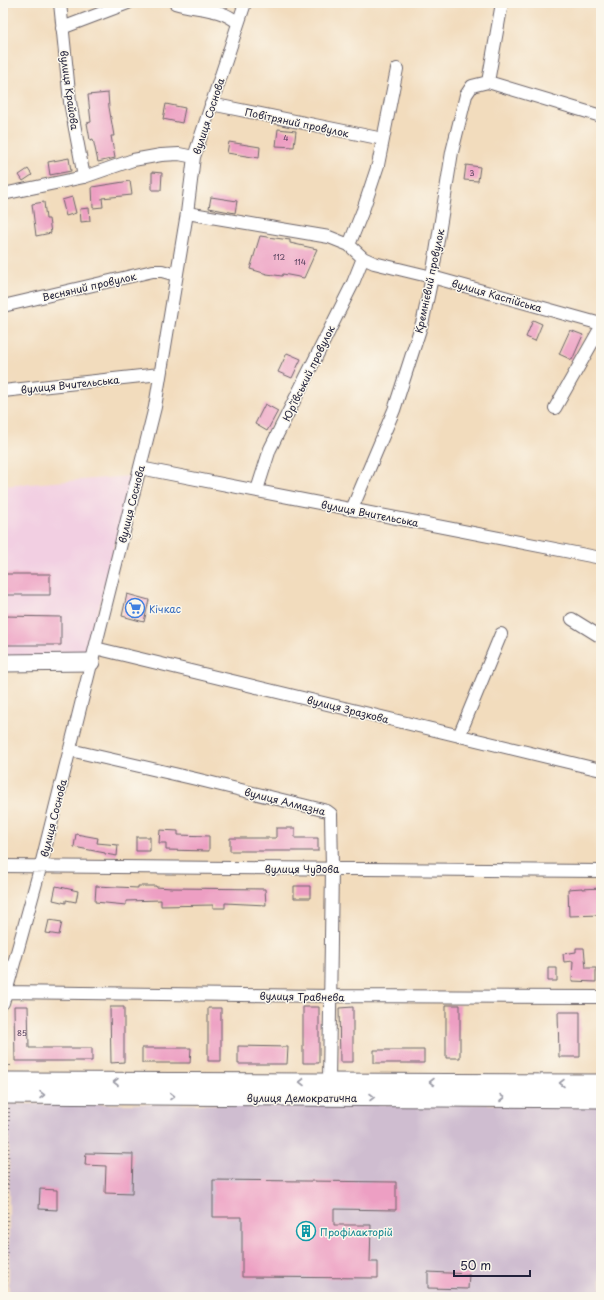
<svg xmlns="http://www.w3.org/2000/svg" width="604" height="1300" viewBox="0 0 604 1300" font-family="'Playpen Sans',sans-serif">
<rect width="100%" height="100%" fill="#fbf7ec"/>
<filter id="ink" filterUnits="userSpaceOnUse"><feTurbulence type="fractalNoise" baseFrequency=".025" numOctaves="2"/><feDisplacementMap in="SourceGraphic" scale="8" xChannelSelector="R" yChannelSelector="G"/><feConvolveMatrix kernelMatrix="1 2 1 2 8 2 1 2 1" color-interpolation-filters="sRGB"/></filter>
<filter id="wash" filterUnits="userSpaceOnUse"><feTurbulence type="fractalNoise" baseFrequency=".012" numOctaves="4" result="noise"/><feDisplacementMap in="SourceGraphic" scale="16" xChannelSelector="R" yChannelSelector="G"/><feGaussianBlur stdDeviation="0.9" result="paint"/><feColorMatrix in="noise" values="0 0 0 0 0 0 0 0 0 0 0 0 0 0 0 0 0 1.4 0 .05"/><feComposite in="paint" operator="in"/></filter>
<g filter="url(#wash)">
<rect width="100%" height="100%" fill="#f2dcbd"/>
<!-- built -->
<path fill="#f2cfe2" d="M132,476L87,657L3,658V486Z"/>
<!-- industrial -->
<path fill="#cfbdd0" d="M9,1104H601V1297H9Z"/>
<g id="blocks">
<!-- building -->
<path fill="#ed9fc3" d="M108,93L109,107L114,136H111L115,158L98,162L93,139L90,140L87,123L91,122L88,95Z
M166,104L185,108L182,123L163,119Z
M278,129L296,131L294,147L276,146Z
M229,142L260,147L259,158L227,153Z
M69,158L71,171L50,175L48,162Z
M466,165L480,167L478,181L464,180Z
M28,169L32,175L23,181L19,175Z
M152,172L162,173L161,190H152Z
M130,181L132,195L102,198L103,207L93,208L92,187Z
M72,197L76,213L66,216L62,200Z
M211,197L237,201L235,213L209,208Z
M44,202L46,219H49L51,233L36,236L32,204Z
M89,208L90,221L81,222L80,209Z
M260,236L290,240V243L317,249L304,278L283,274L282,276L267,274L250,269Z
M533,320L542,324L535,341L526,337Z
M570,330L583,335L572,360L559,354Z
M287,353L301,359L292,378L278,372Z
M265,404L278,411L267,431L255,424Z
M3,574H50V595H3Z
M127,594L149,600L144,622L122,616Z
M3,616L61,617V645H3Z
M276,828H295V838H318V851H230V838H276Z
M160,830L178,831V835L209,836V851L166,850V843H159Z
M76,834L98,838L97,843L118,845L117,856L105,854V853L74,847Z
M136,837H150V851H136Z
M56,886L78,891L76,902L66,900V903L53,900Z
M96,886L138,888V886H156V887L172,888L265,889L266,905L225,903V908H213V905L161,906V900L126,901V905L95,902Z
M294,886H310V898H294Z
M582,888V889L601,888V915L569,916L568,889Z
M49,920L62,922L59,935L46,933Z
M576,948H584L586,968H596V982L572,981L573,961L564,962L563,954L576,952Z
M548,968H557V981H548Z
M446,1005H460V1058H446Z
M14,1006H28L29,1048H92V1061H15Z
M110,1007H124V1062L111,1063Z
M303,1007H319V1063H303Z
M353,1007V1062H340L339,1008Z
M208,1008H221V1061H208Z
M558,1012H580V1057H559Z
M238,1046L288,1047L287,1064H238Z
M142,1048H191L190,1063H142Z
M374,1050H424V1063H374Z
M86,1153L133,1154L132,1194L105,1193L106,1166L85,1165Z
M213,1180L396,1182V1210L334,1209V1225H371L370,1262H378V1278L242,1277V1217H213Z
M40,1189L57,1190V1210L39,1209Z
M428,1272L469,1274L468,1289L428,1288Z"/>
</g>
</g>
<g filter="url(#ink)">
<use href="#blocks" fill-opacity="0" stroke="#6b6368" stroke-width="1"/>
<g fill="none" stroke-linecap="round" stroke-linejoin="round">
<defs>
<path id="street" d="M60,3L70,102L84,177
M175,3C197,10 220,7 238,23
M62,28L128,3
M488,82L502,3
M211,104L383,139
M3,194L84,177L133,160L161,155L179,154L194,157
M187,213L329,237L349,245L363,258L374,263L432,277L601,324
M349,245L363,210L378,165L397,69
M3,306L153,271H162L176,275
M3,391L160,374
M555,408L601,327
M140,468L601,558
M257,490L270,449L353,283L363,258
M352,509L394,410L423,320L432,277L452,152L466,95L472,86L488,82L601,116
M572,619L601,637
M95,648L601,770
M459,736L501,634
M70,750L196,779L327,811L331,814L332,868L329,1082
M3,866L601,871
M3,992L330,996L601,997
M3,1003L41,865L155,407L187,213L194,157L245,3"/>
<path id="secondary" d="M3,663L91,662
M3,1081L601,1083
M3,1095L601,1099"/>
</defs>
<!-- street casing -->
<use href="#street" stroke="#6b6368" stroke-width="14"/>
<!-- secondary casing -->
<use href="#secondary" stroke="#6b6368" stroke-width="19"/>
<!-- path -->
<path stroke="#6b6368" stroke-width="2" stroke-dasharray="1 3" stroke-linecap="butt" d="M3,1064H10V1068
M6,1297L9,1108"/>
<!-- street -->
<use href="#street" stroke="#fff" stroke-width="12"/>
<!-- secondary -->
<use href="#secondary" stroke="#fff" stroke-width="17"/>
</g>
<!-- one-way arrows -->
<defs><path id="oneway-chevron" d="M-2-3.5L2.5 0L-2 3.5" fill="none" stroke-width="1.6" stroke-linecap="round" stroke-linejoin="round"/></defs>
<g stroke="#9c9ca7">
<use href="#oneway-chevron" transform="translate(116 1082) rotate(-180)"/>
<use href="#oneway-chevron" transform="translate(302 1082) rotate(-180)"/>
<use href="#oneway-chevron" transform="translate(432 1082) rotate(-180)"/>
<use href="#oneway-chevron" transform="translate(562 1083) rotate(-180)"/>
<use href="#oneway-chevron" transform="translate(42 1095)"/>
<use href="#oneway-chevron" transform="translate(172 1096)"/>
<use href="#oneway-chevron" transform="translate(372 1097)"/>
<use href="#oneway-chevron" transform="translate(502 1098)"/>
</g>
</g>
<!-- icons -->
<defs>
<symbol id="supermarket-ring" viewBox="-11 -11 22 22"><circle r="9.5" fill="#fbf7ec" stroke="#3f7fe0" stroke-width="1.5"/><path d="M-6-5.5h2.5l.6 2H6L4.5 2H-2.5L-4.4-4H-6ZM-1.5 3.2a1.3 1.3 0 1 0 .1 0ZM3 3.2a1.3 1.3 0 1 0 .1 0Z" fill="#3f7fe0"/></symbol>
<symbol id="building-ring" viewBox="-11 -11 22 22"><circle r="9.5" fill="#fbf7ec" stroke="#0f9aa8" stroke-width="1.5"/><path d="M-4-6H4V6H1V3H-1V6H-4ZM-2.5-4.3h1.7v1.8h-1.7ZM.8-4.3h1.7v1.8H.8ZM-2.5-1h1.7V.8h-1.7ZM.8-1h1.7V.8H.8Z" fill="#0f9aa8"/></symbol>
</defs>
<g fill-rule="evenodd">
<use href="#supermarket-ring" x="124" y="597" width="22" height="22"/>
<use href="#building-ring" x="295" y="1220" width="22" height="22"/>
</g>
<g text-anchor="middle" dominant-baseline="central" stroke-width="3" stroke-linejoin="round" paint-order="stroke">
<!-- number labels -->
<g font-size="8" fill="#55415d">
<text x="286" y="138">4</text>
<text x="472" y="173">3</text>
<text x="279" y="257">112</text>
<text x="300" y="262">114</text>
<text x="22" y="1033">85</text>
</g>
<!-- street labels -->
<g font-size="10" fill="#22223b" stroke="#fbf7ec">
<text transform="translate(70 90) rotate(82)">вулиця Крайова</text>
<text transform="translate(208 116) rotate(-72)">вулиця Соснова</text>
<text transform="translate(297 122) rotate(12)">Повітряний провулок</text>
<text transform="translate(429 281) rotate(-78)">Кремнієвий провулок</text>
<text transform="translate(89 286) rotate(-13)">Весняний провулок</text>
<text transform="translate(497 295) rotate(16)">вулиця Каспійська</text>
<text transform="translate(308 373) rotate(-64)">Юр’ївський провулок</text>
<text transform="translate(70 384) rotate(-6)">вулиця Вчительська</text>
<text transform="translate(131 504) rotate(-76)">вулиця Соснова</text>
<text transform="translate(370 513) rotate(11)">вулиця Вчительська</text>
<text transform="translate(348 709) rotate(14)">вулиця Зразкова</text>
<text transform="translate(285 801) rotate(14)">вулиця Алмазна</text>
<text transform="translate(53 818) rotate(-76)">вулиця Соснова</text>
<text x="302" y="868">вулиця Чудова</text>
<text transform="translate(302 996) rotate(1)">вулиця Травнева</text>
<text x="302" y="1097">вулиця Демократична</text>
</g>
<!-- shop labels -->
<g font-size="10" fill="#366cbe" stroke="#fbf7ec" text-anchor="start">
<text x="149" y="608">Кічкас</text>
</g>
<!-- culture labels -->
<g font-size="10" fill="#0d838f" stroke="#fbf7ec" text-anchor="start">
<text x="320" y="1231">Профілакторій</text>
</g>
</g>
<!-- margin -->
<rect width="604" height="1300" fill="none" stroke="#fbf7ec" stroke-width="16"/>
<!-- scale -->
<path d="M454 1270v6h76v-6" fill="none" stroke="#22223b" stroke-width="2"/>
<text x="460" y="1270" font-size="12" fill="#22223b" stroke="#fbf7ec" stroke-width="3" paint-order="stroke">50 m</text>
</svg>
